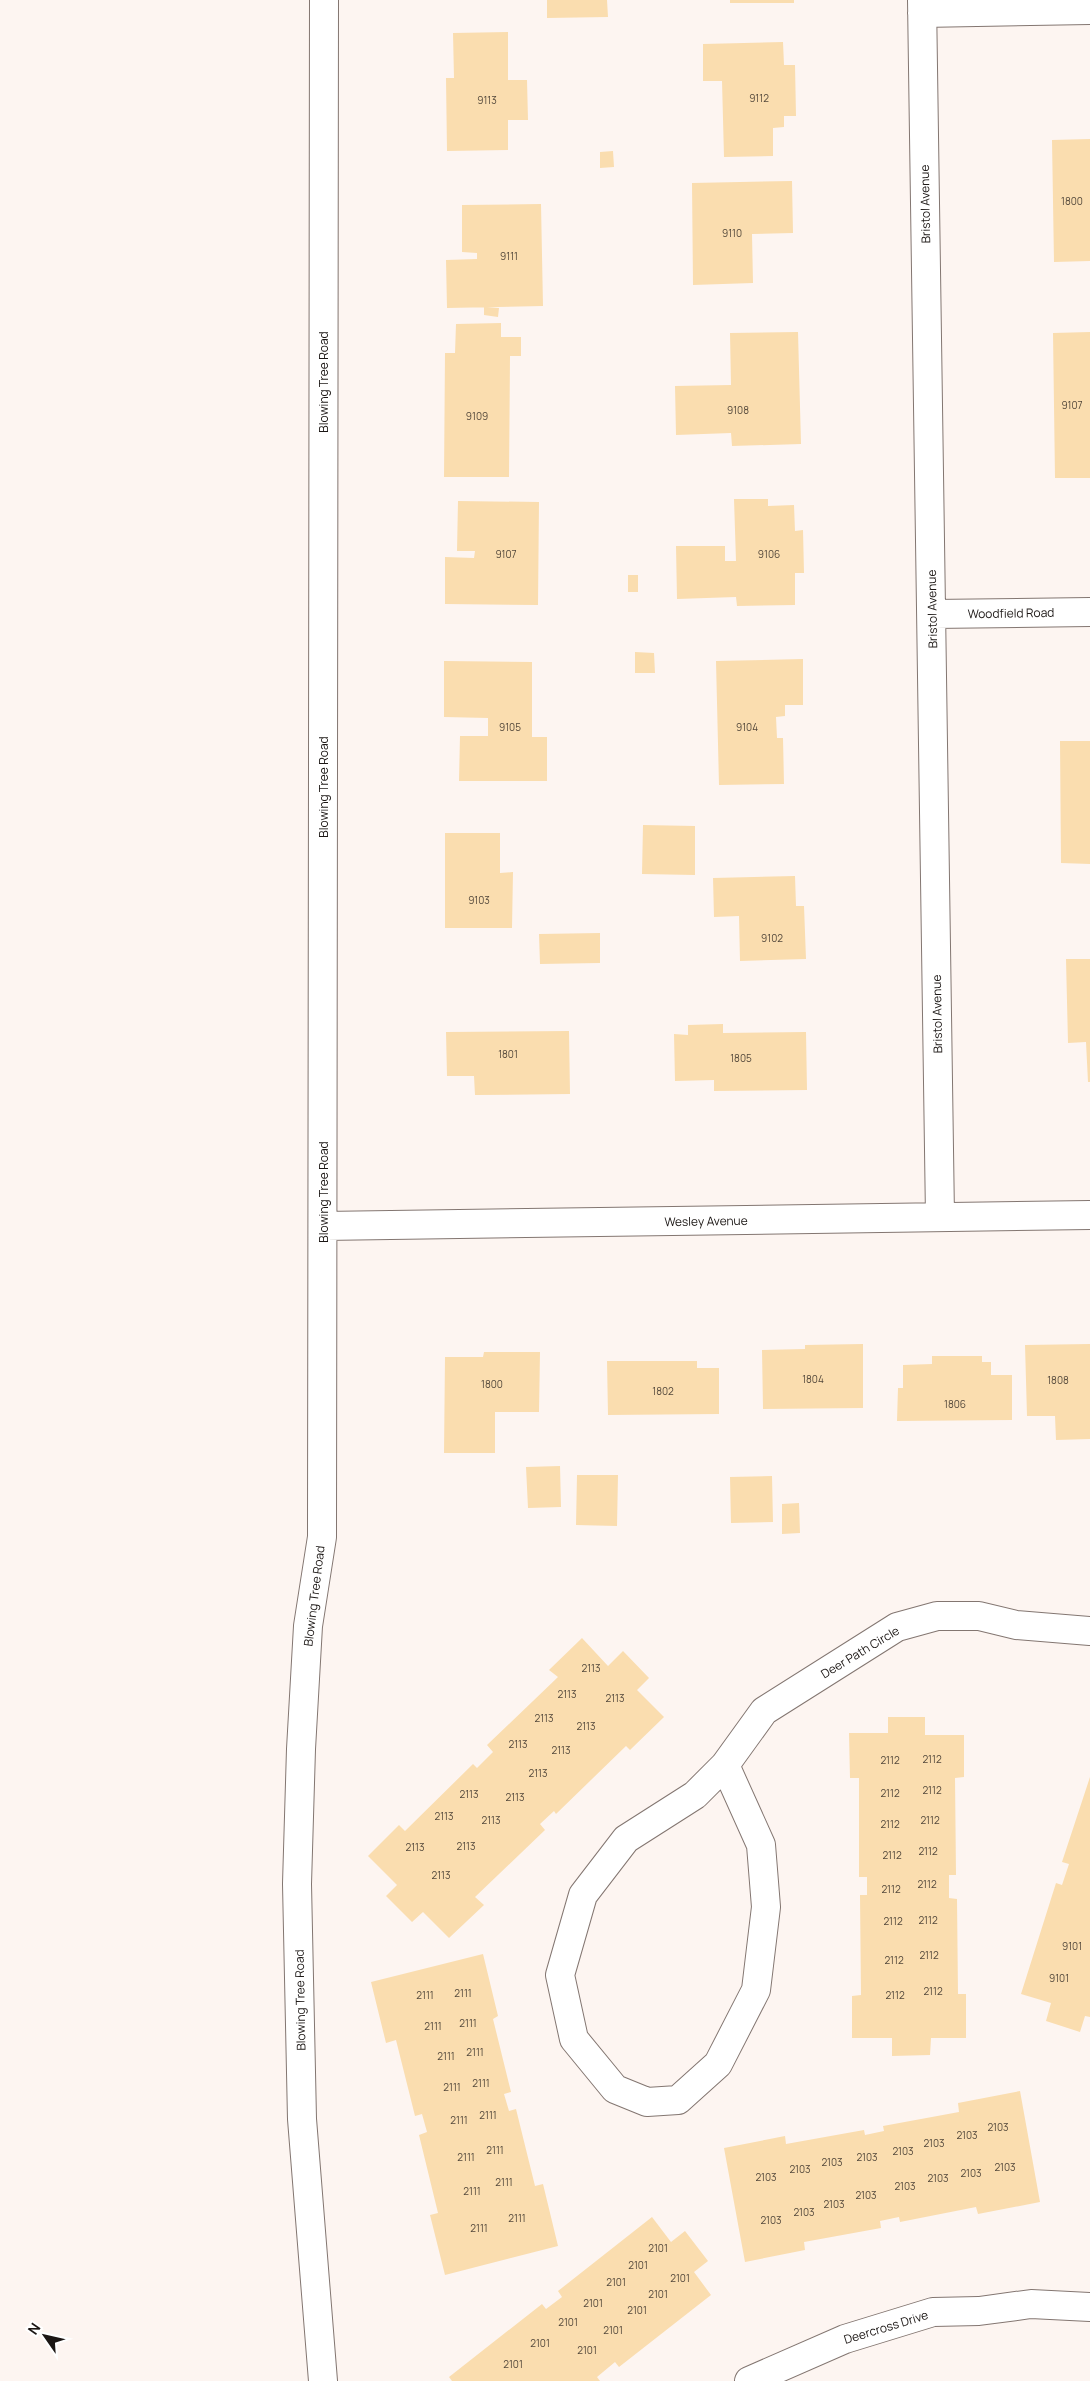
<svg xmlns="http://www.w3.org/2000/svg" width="1090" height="2381" viewBox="0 0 1090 2381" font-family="Manrope,sans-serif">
<rect width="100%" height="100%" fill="#fdf5f1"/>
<!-- building -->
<path fill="#faddaf" d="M547,0H607L608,17L547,18Z
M730,0H794V3H730Z
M508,32V80H527L528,120H508V150L447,151L446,78H454L453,33Z
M783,42L784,65H795L796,116H784V127L773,128V156L724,157L722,81H703V44Z
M1090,139V261L1054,262L1052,140Z
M613,151L614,167L600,168V152Z
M792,181L793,233L752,234L753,283L693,285L692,183Z
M541,204L543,306L447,308L446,260L477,259V253L462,252V205Z
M484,307L499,308L498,317L484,315Z
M501,323V337H521V356H510L509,477H444L445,353H455L456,324Z
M798,332L801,444L732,446L731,433L676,435L675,386L731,385L730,333Z
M1090,332V478H1055L1053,333Z
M734,499H768V506L794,505L795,531L803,530L804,573H795V605L737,606L736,597L677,599L676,546H725V561H736Z
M458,501L539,502L538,605L445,604V557L474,558L475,551H457Z
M628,575H638V592H628Z
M635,652L654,653L655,673H635Z
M803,659V705H785V716L776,717L777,738H783L784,784L719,785L716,661Z
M444,661L532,662V737H547V781H459L460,736H488V718L444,717Z
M1060,741H1090V864L1061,863Z
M643,825L695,826V875L642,874Z
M445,833H500V873L513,872L512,928H445Z
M795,876L796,906H804L806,959L740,961L739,916L714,917L713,878Z
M600,933V963L540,964L539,934Z
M1066,959H1090V1082H1088L1086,1042L1068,1043Z
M723,1024V1033L806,1032L807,1090L714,1091V1080L675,1081L674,1034L688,1035V1025Z
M569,1031L570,1094L475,1095L474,1076H447L446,1032Z
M863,1344V1408L763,1409L762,1350L805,1349V1345Z
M1090,1344V1439L1056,1440L1055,1416H1027L1025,1345Z
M484,1352H540L539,1412H495V1453H444L445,1357H483Z
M932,1356H982V1362H991V1375H1012V1420L897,1421L898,1388H903V1365L932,1364Z
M607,1361H697V1368H719V1414L608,1415Z
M560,1466L561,1507L528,1508L526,1467Z
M577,1475H618L617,1526L576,1525Z
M772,1476L773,1522L731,1523L730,1477Z
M799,1503L800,1533L782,1534V1504Z
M582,1638L608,1666L623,1651L649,1678L637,1690L664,1717L630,1750L626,1746L556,1814L554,1811L540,1824L545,1830L475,1897L484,1905L449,1938L423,1912L412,1922L386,1896L397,1885L368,1856L399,1825L405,1831L473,1764L477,1768L493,1752L487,1745L558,1677L549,1670Z
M888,1717H925V1735H964V1777L955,1778L956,1875H949V1898L957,1899L958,1994H966V2038H931L930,2055L892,2056V2038H852V1996L861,1995L860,1895H867V1877H859V1778H850L849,1733H888Z
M1090,1777V2017L1085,2016L1080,2032L1046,2021L1051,2003L1021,1994L1056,1883L1062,1885L1069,1864L1062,1862Z
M483,1954L498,2016L493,2019L511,2092L504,2094L509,2111L516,2109L535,2186L543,2184L558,2246L445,2275L430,2215L438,2213L419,2135L427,2132L422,2114L415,2116L396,2040L386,2043L371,1982Z
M1020,2091L1040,2202L978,2214L976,2207L900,2222L899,2217L880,2221L881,2228L804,2242L805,2250L745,2262L724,2148L785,2136L786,2144L864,2130L865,2135L884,2131L883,2126L959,2112L958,2103Z
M652,2217L671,2242L685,2231L708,2261L694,2272L711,2295L619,2367L615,2362L597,2377L600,2381H452L449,2377L542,2304L546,2309L562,2297L558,2291Z"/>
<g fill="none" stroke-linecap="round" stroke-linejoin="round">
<defs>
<path id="street" d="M922,0L940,1217
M922,13L1090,10
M932,614L1090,612
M323,1226L1090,1215
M725,1765L761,1845L766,1907L756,1990L718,2064L678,2100L647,2102L615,2089L574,2039L560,1975L583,1895L626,1839L695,1795L725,1765L764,1711L897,1627L937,1616H979L1016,1625L1090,1631
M323,2381L302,2119L297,1884L301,1749L308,1626L322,1537L324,0
M749,2381L845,2339L933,2312L979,2311L1031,2304L1090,2307"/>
</defs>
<!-- street casing -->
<use href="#street" stroke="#837671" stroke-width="30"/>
<!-- street -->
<use href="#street" stroke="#fff" stroke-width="28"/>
</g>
<g text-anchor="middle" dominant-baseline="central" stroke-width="4" stroke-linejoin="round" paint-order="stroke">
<!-- number labels -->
<g font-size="10" fill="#53483b">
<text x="759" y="98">9112</text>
<text x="487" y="100">9113</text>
<text x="1072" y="201">1800</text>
<text x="732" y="233">9110</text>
<text x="509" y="256">9111</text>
<text x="1072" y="405">9107</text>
<text x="738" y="410">9108</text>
<text x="477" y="416">9109</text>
<text x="506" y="554">9107</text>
<text x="769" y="554">9106</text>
<text x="510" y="727">9105</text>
<text x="747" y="727">9104</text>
<text x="479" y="900">9103</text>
<text x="772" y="938">9102</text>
<text x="508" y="1054">1801</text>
<text x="741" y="1058">1805</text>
<text x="813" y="1379">1804</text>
<text x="1058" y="1380">1808</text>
<text x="492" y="1384">1800</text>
<text x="663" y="1391">1802</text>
<text x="955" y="1404">1806</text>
<text x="591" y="1668">2113</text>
<text x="567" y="1694">2113</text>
<text x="615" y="1698">2113</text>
<text x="544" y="1718">2113</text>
<text x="586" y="1726">2113</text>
<text x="518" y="1744">2113</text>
<text x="561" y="1750">2113</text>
<text x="932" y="1759">2112</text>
<text x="890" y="1760">2112</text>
<text x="538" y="1773">2113</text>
<text x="932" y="1790">2112</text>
<text x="890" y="1793">2112</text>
<text x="469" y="1794">2113</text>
<text x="515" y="1797">2113</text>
<text x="444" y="1816">2113</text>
<text x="491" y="1820">2113</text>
<text x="930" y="1820">2112</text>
<text x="890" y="1824">2112</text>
<text x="466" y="1846">2113</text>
<text x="415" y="1847">2113</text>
<text x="928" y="1851">2112</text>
<text x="892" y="1855">2112</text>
<text x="441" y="1875">2113</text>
<text x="927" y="1884">2112</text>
<text x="891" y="1889">2112</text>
<text x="928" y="1920">2112</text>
<text x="893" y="1921">2112</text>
<text x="1072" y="1946">9101</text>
<text x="929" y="1955">2112</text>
<text x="894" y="1960">2112</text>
<text x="1059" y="1978">9101</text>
<text x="933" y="1991">2112</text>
<text x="463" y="1993">2111</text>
<text x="425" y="1995">2111</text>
<text x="895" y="1995">2112</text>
<text x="468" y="2023">2111</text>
<text x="433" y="2026">2111</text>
<text x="475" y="2052">2111</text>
<text x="446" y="2056">2111</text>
<text x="481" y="2083">2111</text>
<text x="452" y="2087">2111</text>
<text x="488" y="2115">2111</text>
<text x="459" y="2120">2111</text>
<text x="998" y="2127">2103</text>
<text x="967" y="2135">2103</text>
<text x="934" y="2143">2103</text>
<text x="495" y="2150">2111</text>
<text x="903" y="2151">2103</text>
<text x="466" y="2157">2111</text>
<text x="867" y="2157">2103</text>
<text x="832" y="2162">2103</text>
<text x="1005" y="2167">2103</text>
<text x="800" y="2169">2103</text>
<text x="971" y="2173">2103</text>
<text x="766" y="2177">2103</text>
<text x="938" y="2178">2103</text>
<text x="504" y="2182">2111</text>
<text x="905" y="2186">2103</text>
<text x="472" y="2191">2111</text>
<text x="866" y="2195">2103</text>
<text x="834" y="2204">2103</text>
<text x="804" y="2212">2103</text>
<text x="517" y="2218">2111</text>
<text x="771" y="2220">2103</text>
<text x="479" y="2228">2111</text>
<text x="658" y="2248">2101</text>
<text x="638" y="2265">2101</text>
<text x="680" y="2278">2101</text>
<text x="616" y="2282">2101</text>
<text x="658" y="2294">2101</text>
<text x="593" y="2303">2101</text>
<text x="637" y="2310">2101</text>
<text x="568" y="2322">2101</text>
<text x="613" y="2330">2101</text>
<text x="540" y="2343">2101</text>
<text x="587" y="2350">2101</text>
<text x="513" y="2364">2101</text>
</g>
<!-- street labels -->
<g font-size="12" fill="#1b1614" stroke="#fff">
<text transform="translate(925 204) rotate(-91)">Bristol Avenue</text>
<text transform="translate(323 382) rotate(-90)">Blowing Tree Road</text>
<text transform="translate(932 609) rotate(-91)">Bristol Avenue</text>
<text transform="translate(1011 613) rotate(-1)">Woodfield Road</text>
<text transform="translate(323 787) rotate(-90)">Blowing Tree Road</text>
<text transform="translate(937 1014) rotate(-91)">Bristol Avenue</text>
<text transform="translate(323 1192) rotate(-90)">Blowing Tree Road</text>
<text transform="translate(706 1221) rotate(-1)">Wesley Avenue</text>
<text transform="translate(314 1596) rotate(-83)">Blowing Tree Road</text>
<text transform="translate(860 1652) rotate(-31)">Deer Path Circle</text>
<text transform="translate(300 2000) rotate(-91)">Blowing Tree Road</text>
<text transform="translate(886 2327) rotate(-17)">Deercross Drive</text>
</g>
</g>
<!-- north arrow -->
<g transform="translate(45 2336) rotate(304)" stroke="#ffffff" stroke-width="4" paint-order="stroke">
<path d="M0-4L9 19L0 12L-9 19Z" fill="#1b1614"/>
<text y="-8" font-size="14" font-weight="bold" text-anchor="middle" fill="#1b1614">N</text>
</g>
</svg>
